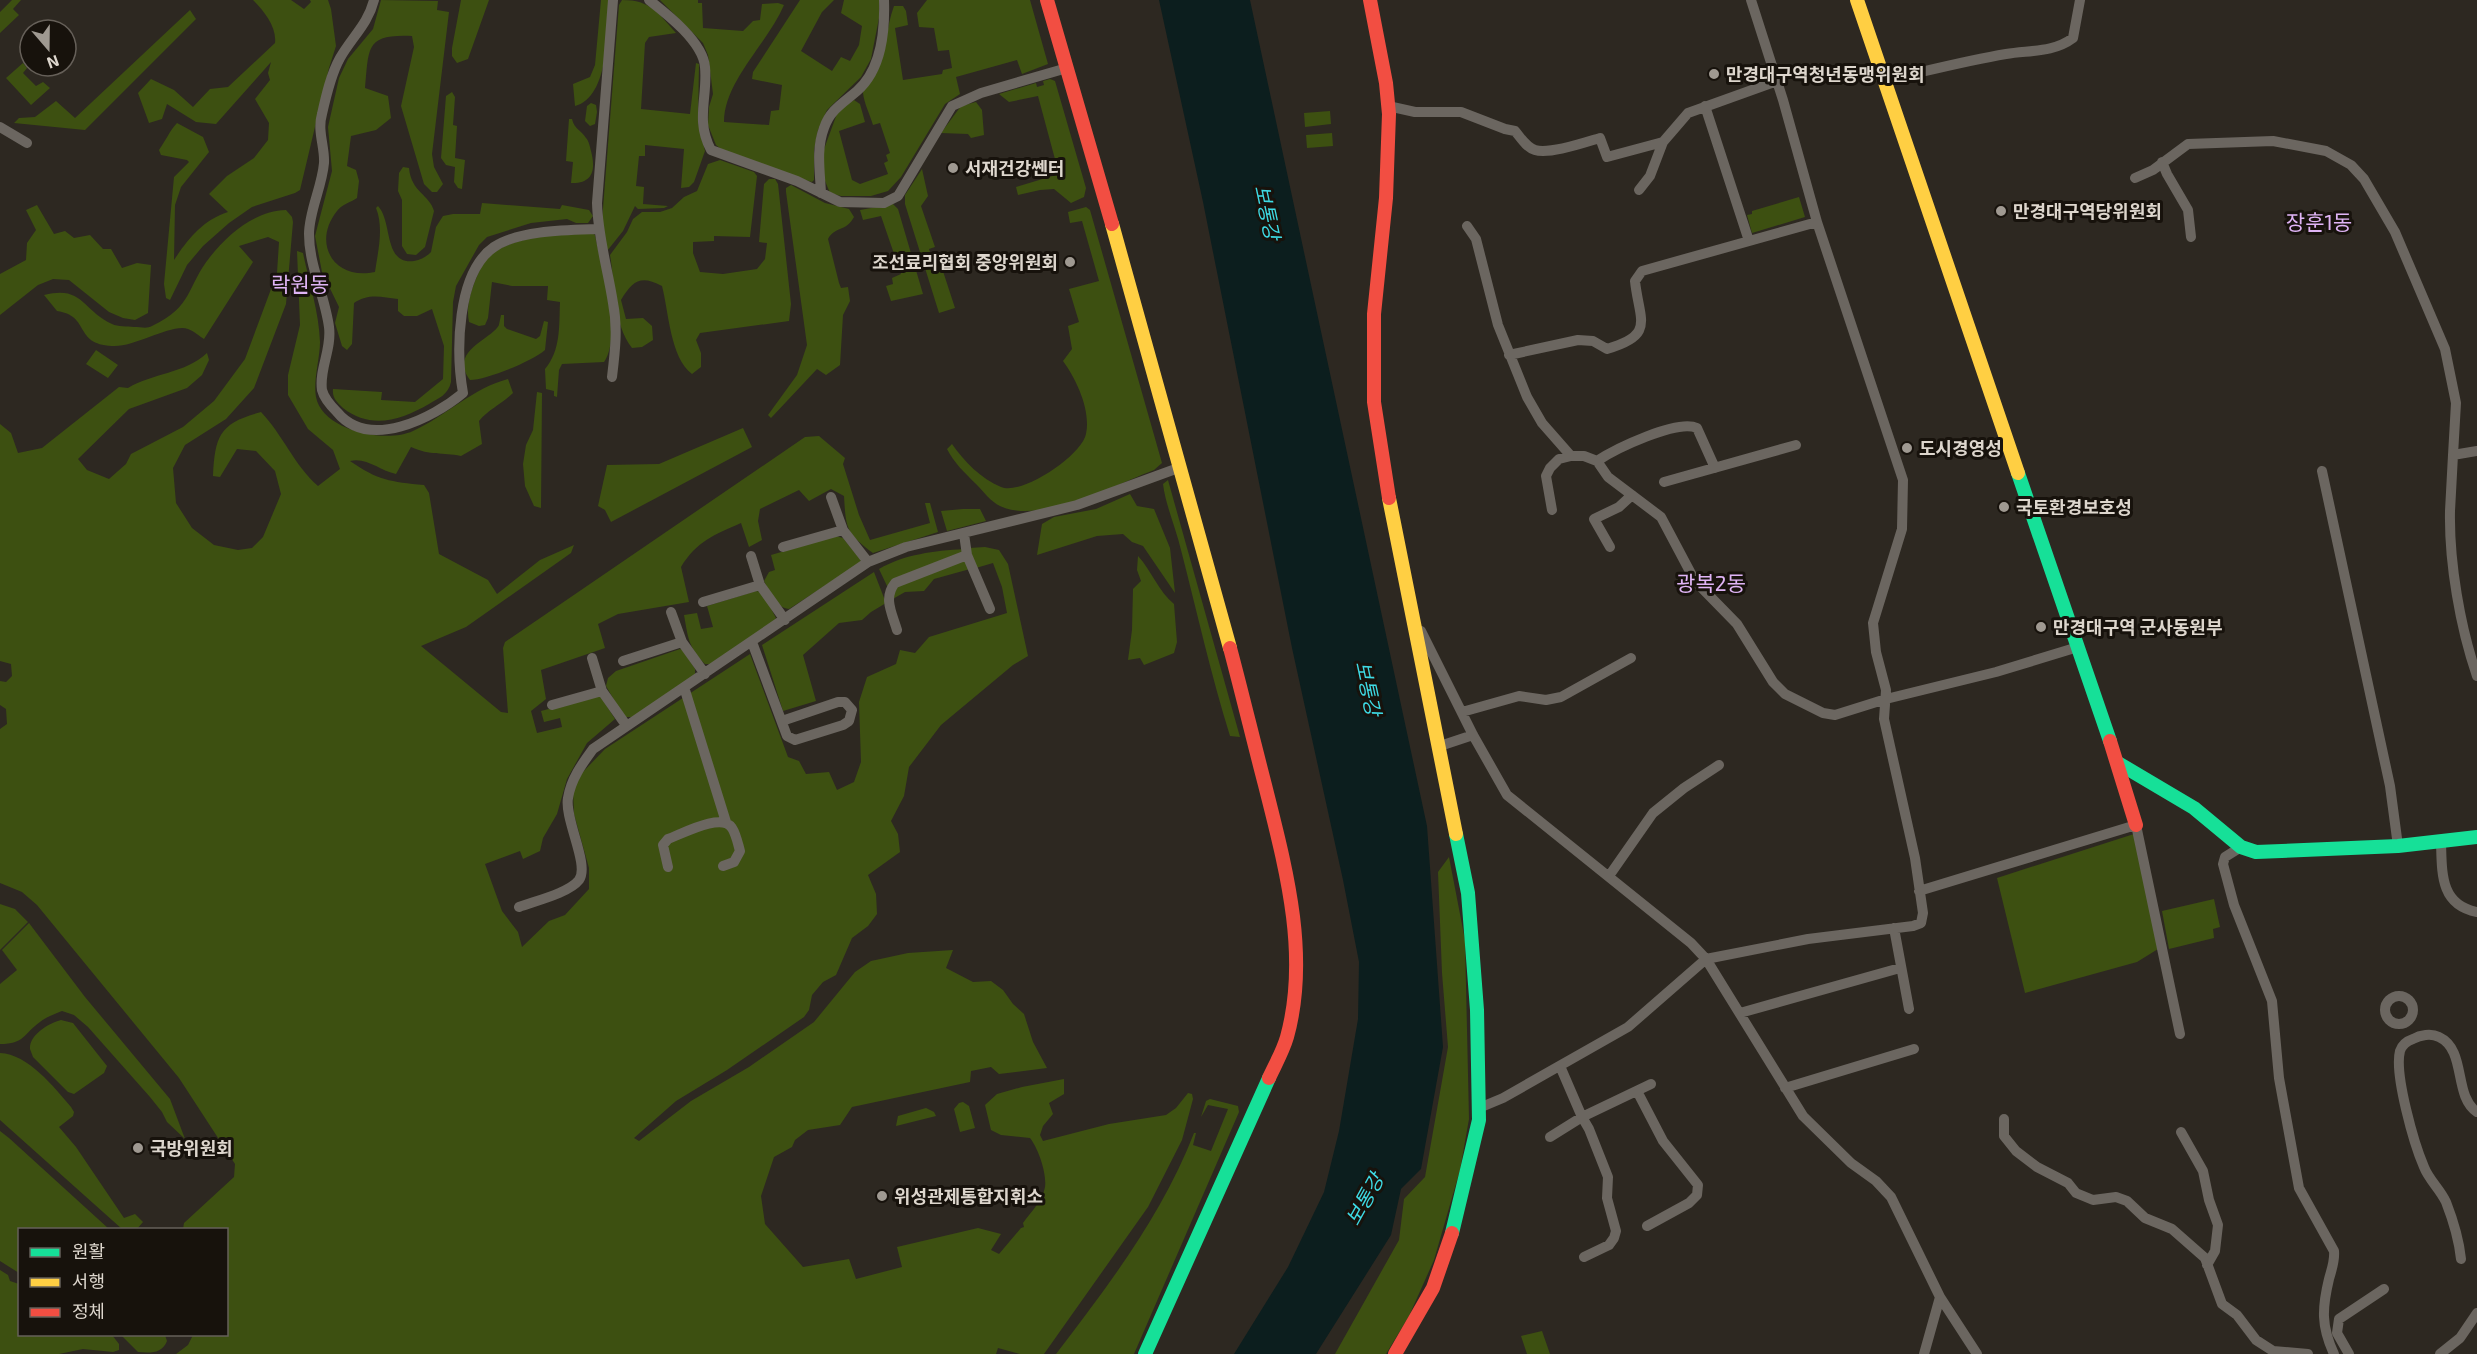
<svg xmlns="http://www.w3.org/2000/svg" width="2477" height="1354" viewBox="0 0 2477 1354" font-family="'Exo 2','Noto Sans KR',sans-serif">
<rect width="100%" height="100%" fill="#2d2821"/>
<!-- green -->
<path fill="#3d5011" d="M12,0H21L13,9L19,15L0,33V12Z
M253,0H291L304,9L311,2L310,0H328L331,9L336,46L329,68L300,190L295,193L252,207L229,223L203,246L187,265L170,300L166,298L164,284L174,177L189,162L187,160L161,155L159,150C166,140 169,132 177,123L203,137L209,152L181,187L175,205L174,260C188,239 203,220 228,212L209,194L227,176L254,158L268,140L269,123L255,99L270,80L268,73L271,62L216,124L196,122L167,104L162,119L149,123L138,93L151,79L174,90L193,107L210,89L228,87L275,43C277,27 264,11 253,0Z
M381,0L438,1L437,10L449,12L432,154L434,167L443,184L437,192H432L424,184L401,106L414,47L412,36C365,34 369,48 365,88L388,96L391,118L376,130L351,136L347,166L356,170L359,181L357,198C351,202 341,205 337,211C311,244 335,281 375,272C378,251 384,228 376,208L378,206C393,222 383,265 414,261C421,260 426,257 431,252L436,227L443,216L453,214H480L482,203L560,209L562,205L589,210L593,216L588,223H576L567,219L531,223L487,237L479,245L456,286L453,302L451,382C448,395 439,398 429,404C401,420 371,430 343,408C337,402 332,398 333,389L382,392L381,400L415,402L443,379L444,346L432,309L417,316H404L398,311V299C382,297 368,293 354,303L352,344L347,350L342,346L335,323L339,307L322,272L315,236L332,171L328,127L339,78L348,59L373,29Z
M461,0H489L468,59L457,63L452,56V48Z
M601,0H609C607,28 610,97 575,106L573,84L590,77L595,65Z
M622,0C651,0 658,13 676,33L649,37L645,43L641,109L690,114L696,63L699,64L698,122L705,151L694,182L689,187L681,188L684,149L645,145V156H639L636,186L644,187L643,204L668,206L664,208L638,209L635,206L623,231L607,251L602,221L619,5Z
M660,0H698V3H702L703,28L743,31L753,21L760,20L762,4L778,3L784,5C768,43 724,81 724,122L769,125L771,111L779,110L782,85L752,79L753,72L800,0H834L822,12L801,51L832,71L841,57L850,61L859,45L862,26L841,13L844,0H879V18L871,59L861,77L827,110L818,130L814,150V180L812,182L805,180L721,149L716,145L708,125L709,107L713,94L708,55L703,43Z
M927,0H1030L1048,64L1022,74L1017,60L956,77L960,94L945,104L901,177L888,191L871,196H841L830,193L823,176L824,149L838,111L854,100L860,104L865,122L839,131L852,180L860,184L888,174L884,163L888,161L886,155L890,153L880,123L873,125C870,115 864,103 863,93C863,85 875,78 878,70C887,49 886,27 894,6H903L906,11L908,25L895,28L903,80L942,74L943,70L952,68L949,50L938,51L934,28L919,27L917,13Z
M190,10L196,19L85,130L14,123L19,118L35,117L56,101L75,118Z
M23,63L27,68L23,73L36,86L43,82L50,88L31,105L6,78Z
M1050,79L1055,81L1086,188L1084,197L1071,203L1054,189L1040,190L1018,195L1016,187L1059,174L1038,96L1009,102L999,94L1036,83L1037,87L1044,85L1043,81Z
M452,92L455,97L453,125L457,126L455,158L465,160L462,189L458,188L454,182L455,167L446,165L441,158L446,96Z
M976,102L982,110L984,135L971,138L968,134L941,133L961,106Z
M591,103L596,105L597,112L595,124L590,126L585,121L587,106Z
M1330,111L1331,124L1305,127L1304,113Z
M569,119H572C574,129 581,130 586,138C589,141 590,147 591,151C596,170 593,184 571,183L573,162L566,161Z
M1332,133L1333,146L1307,148L1306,135Z
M720,160L754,172L757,176L750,237L714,236V241L693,242V253L700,272L723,274L757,269L765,259L767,243L759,242L764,184L769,179H775L778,184L791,304L789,321L700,333L696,340L701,353V367L692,374C670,357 669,313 662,286C641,275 633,280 621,300L626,319L643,318L652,326L653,340L642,347L632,348C613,324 615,284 610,255L627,232L633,219L642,212H660L672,208L684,197L697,191L708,164Z
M403,167L409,168C411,192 430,195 434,211L425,247L416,255L407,254L402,246V200L398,191L399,173Z
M922,169L928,196L921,206L935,247L929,249L933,261L939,259L955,308L939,313L905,204V195Z
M791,185L825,203L849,209L854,217C846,232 835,226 828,239L839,283L841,288L848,287L850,301L843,315L840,365L826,375L817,369L771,418L768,415L797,375L807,345L786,192V188Z
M1799,197L1805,217L1752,233L1747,215L1752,214V211Z
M893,204L898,209L923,294L891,301L886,286L893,284L892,278L901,274L881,216L863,220L860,210Z
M37,205L54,234L65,231L74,238L90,235L103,249H111L122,268L137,263L151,265L148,313L135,320L123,318L109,312L69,280L53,279L38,285L0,315V274L26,260L27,243L36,230L26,210Z
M1086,207L1090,210L1162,463L1154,470C1115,485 1040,525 1000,506C991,502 983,491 976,484C965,473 954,463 947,449L952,444C964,461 981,479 1001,487C1022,496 1082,455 1086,434C1091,411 1077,380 1063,361L1072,349L1068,326L1079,322L1069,289L1099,281L1082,221L1070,223L1068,212Z
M286,210L292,217L293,222L286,304L254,388L226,419L185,445L173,468L176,503L192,528L214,545L238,550L252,548L263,537L281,494L275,471L256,451L237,449L220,477L213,476C215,435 220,423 261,412C283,435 294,465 318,486L340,469L333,450L308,429L288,395V375L300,325L297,251L303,253C309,282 319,312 320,342C320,358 313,381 316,397C322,430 385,444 413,431C446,416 473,388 508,379L513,393C502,404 489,409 479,421L482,444L461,456C442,452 431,456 411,447L396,474C380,471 367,457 350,461C377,480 391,482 424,485L429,493L439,554L488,580L497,594L540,560L574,545L571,553L466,627L421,646L501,712L508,713L503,648L505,642L805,437L819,436L845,458L843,464L859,515L870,540L930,523L925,503H930L938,532L873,553C846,533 846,529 844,496L831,489L809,501L799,490L760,509L758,521L762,540L749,547L741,523C714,535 697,541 681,567L689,602L618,614L598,624L605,648L541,670L546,699L531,711L537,733L562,727L560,718L544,722L541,711L597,696L601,697L615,719L587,743L567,779L557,814L543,838L540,851L523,859L520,851L485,864L502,911L518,932L522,947L549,921L565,915L589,889V868L574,814L573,791L581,774L605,749L750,654L788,757L799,761L806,774L829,772L837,790L854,782L861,762L859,702L867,677L896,664L900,650L915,653L929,637L1007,613L1002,587L993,563L976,568L969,548L985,547L999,550L1008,564L1028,656L1013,665L941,725L909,767L904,796L891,821L898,834L900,852L868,875L876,894L877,914L868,926L852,938L836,975L823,982L812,995L809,1010L804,1017L727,1070L676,1101L634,1138L639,1141L691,1101L749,1067L814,1022L855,972L871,961L908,953L953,950L946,968L973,982L991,981L1003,990L1013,1004L1024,1014L1033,1042L1047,1068L999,1074L991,1067L971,1071L970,1082L852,1107L840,1125L808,1130L795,1140L792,1147L774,1157L761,1196L765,1224L803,1267L849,1259L856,1279L902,1267L897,1247L978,1228L1001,1234L991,1250L999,1254L1021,1228L1024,1227L1023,1223C1031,1212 1043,1200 1045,1187C1047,1173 1038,1148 1030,1138L1001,1135L991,1130L985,1105L997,1094L1022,1087L1064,1079V1094L1049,1103L1053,1114L1043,1126L1040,1135L1043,1141L1109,1124L1166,1115L1176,1108L1188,1093L1192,1094L1193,1099L1182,1140L1148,1207L1044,1354H1020L998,1348L996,1354H176L188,1345L193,1335L226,1334V1230L183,1229L184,1223L234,1177L235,1164L179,1078L37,905L22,892L0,883V729L7,724L6,709L0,705V681L6,682L12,676L11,664L0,661V424L11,433L18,453L42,448L119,387L128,388C153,373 184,374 207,353L209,360L202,375L187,388L129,409L78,459L87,470L109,479L126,464L131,454L183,427L214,401L245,359L277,273L279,242L268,237L239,246L253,262L204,339C199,336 194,331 188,329C172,323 134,348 112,346C73,344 91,316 57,311L44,295C83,285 82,310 112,324C118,327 127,326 134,327C141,327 147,329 152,326C194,306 186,287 210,257C228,234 255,211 286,210Z
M590,232L595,235C601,266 623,334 604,362L562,364L559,370L557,397L554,396V391L546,389L545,369C561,350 559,326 560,302L547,300L548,286H512L492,282L488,318L485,325L479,326L469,322C466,308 470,294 475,281C479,272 483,261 492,254C514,236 562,234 590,232Z
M501,315H504V326L507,329L536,339L540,336L544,321L548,322L545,350C533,361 486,380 470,380C448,351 491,340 499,325C499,324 501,316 501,315Z
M96,350L118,365L108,378L86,364Z
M537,392L542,393L541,508L534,506L525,486L523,464L526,445L533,430Z
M743,428L752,447L611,522L605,510L598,506L607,465L659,464Z
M1168,480L1240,737L1230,736C1211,675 1197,612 1181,550C1176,528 1166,507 1163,484Z
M1130,494L1137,506L1154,509L1170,548L1175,593L1143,546L1132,542L1123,534L1097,536L1037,555L1042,524L1054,517L1096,509Z
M963,509H980L986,521L947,531L941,511Z
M836,536L843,538L861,560L860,563L789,609C775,607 770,593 764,581L769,572L775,570L771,555Z
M964,549V554L887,586L879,569C905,554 934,551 964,549Z
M1138,556C1151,570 1159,592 1174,604L1177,642L1174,653L1144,665L1140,658L1128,660L1132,630L1133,589L1141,581L1137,570Z
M965,559L970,569L934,579L924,591L905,592L891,600L898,585Z
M874,572L886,603L871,612L862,620L839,623L803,655L816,701L783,711L762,645Z
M756,591L762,592L776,618L772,624L711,664H705C688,647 688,637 684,615L697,613L701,629L713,627L707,606Z
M680,649L683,650L695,669V676L632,717H624L606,686L608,678L616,671Z
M2134,834L2158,949L2137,962L2025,993L1997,878Z
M1449,857L1465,940L1469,1119L1460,1170L1434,1260L1409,1316L1386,1354H1335L1399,1240L1404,1199L1425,1177L1448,1047L1442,973L1438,872Z
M2214,899L2220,927L2213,929L2214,938L2169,949L2162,911Z
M0,904L15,909L28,922L0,950Z
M29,923L85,997L170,1099L185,1139L167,1122L162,1112L150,1097L88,1027L74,1015L62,1011C55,1014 46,1017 40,1022C23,1034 25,1044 0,1044V984L17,970L2,950Z
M61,1020L73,1023L107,1066L104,1073L74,1094L68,1092L33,1057L30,1049C29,1035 49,1023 61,1020Z
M0,1053C28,1054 54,1087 71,1107L74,1112L73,1116L59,1127L76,1147L124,1218L135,1214L143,1222L137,1229H122L0,1120Z
M1210,1099L1238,1106L1239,1112L1134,1354H1056C1108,1286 1163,1214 1194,1133H1196L1193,1145L1211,1151L1228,1109L1208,1105L1201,1117L1206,1101Z
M963,1102L969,1106L975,1128L960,1132L954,1109L959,1103Z
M926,1108L934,1112L936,1116L896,1126L898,1116Z
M0,1131L9,1138L109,1229L20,1230L19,1273L0,1261Z
M0,1270L8,1275L10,1281L19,1284L20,1334L112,1335L119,1344V1350L113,1352L83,1349L59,1354H0Z
M1542,1331L1550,1354H1527L1521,1336Z
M121,1335H165L167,1341C162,1354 150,1353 138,1352Z"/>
<!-- water -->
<path fill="#0c1e1e" d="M1159,0H1250L1427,826L1443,1047L1421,1169L1401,1189L1391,1235L1316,1354H1234L1288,1267L1324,1192L1339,1131L1358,1019L1359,962L1343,880L1292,648L1203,202Z"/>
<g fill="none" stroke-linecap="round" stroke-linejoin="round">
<!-- street -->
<path stroke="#6b6660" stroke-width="10" d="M374,0C368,24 352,37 340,58C331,74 326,96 322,114C317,131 325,147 324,163C322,187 309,211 309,234C309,266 325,296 329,327C332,349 319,369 322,390C324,398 331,406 337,412C369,451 433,418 463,393C456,353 456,273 494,247C519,230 568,230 598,229
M649,0C667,14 703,42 705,67C708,97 695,120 711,150L797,181L840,202L884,203L898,196L952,106L981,93L1067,68
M1882,81C1923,72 1964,61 2006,54C2029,50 2053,53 2073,38L2080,0
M1388,106L1415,112H1461L1505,129L1515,131C1521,138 1526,147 1535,150C1549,155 1586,142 1600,138L1607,157L1663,142
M1705,106L1749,241
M0,127L27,143
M2162,162L2167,174L2188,210L2191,237
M2135,178L2153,170L2188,144L2273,141L2326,151L2351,165L2364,179L2395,232L2445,349L2456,403L2453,455
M1639,190L1650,176L1663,142L1688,113L1777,81
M821,193C820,171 816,149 824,128C830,110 843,103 857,91C882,69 885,31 884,0
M1467,226L1476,239L1498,325L1527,397L1542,423L1571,456
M1509,355L1578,340L1593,341L1607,349C1656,335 1639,320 1635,281L1642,271L1817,222
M612,377C615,352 618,328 613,303C608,270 598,238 597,203L613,0
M2477,451L2453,455C2452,473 2451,492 2450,511C2449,562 2460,627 2477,676
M1597,461L1608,477L1661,517L1695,581L1737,624L1773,682L1785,694L1823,713L1835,715L1886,699L1996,672L2078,647
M2322,471L2390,786L2398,846
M1664,482L1796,445
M831,497L843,530L868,562
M1552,510L1546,476L1550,468L1559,459L1571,456H1584L1597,461C1615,449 1677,419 1697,428L1715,468
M964,534L967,555L990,609
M783,547L843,530
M1610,547L1594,519L1619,507L1632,495
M751,556L760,585L785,620
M703,602L760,585
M671,612L682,642L705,674
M897,630C892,613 883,598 895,583L967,555
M1421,631L1473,735L1507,795L1691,943L1706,959L1803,1116L1851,1163L1876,1181L1891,1197L1940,1297L1977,1354
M752,642L787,736L795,740L843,725L849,721L852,710L845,702H838L782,721
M592,658L602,691L626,725
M623,661L682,642
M684,687L726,822
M552,705L602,691
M1462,712L1519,696L1546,700L1561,697L1631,658
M1440,746L1473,735
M2441,842C2442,873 2440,905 2477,912
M2241,847L2225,857L2223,864L2234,905L2272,1001L2279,1078L2299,1188L2334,1251C2335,1261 2332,1268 2329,1279C2322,1308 2321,1326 2334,1354
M668,867L663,845L668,839C682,834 722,812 732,828C736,834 738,844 740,851L734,862L723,866
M1609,876L1653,813L1684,788L1719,765
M1919,891L2136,825L2180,1034
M519,907C535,901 569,893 579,880C590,865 564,819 568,798C571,779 582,764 593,749L868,562L906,547L1077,505L1181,467
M1894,928L1909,1009
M2385 1010a14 14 0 1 1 28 0a14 14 0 1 1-28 0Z
M1740,1013L1900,968
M1560,1066L1582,1117L1589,1129L1608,1177L1607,1198L1616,1231L1614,1238L1609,1245L1584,1257
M1785,1088L1914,1049
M1637,1091L1663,1141L1698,1185L1697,1195L1689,1203L1647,1226
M1479,1108L1503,1098L1628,1027L1706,959L1808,939L1913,926L1921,923L1923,913L1915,858L1884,719L1886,690L1876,652L1873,623L1902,529L1903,480L1817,222L1783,100L1751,0
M2004,1119V1136L2016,1151L2037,1167L2068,1183L2076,1193L2093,1200L2116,1197L2127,1201L2145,1218L2172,1229L2205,1258L2222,1304L2237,1315L2256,1340L2273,1351L2308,1354
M2181,1132L2203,1171L2209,1200L2218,1225L2215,1251L2207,1265
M1550,1137L1582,1117L1651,1084
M2461,1259C2459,1239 2453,1220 2446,1202C2440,1189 2429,1180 2424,1167C2414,1144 2394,1074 2400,1051C2402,1045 2407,1041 2413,1039C2420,1035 2431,1033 2439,1037C2467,1050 2453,1096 2477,1112
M1924,1354L1940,1297
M2349,1354L2337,1333L2339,1319L2384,1289
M2440,1354L2460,1338L2477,1313"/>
<!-- fast -->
<path stroke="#16e098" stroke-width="14" d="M2018,473L2110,741
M2118,763L2194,808L2241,847L2256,852L2398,846L2477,837
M1452,1233L1479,1120L1477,1010L1468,893L1456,834
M1145,1354L1269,1078"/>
<!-- slow -->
<path stroke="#ffcf43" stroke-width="14" d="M1857,0L2018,473
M1112,224L1230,648
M1389,498L1456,834"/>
<!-- jam -->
<path stroke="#f24e42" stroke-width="14" d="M1047,0L1112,224
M1370,0L1386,83L1389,114L1386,198L1374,314V402L1389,498
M1230,648C1242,693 1253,739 1265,785C1285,865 1310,954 1287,1037C1283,1051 1275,1065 1269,1078
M2110,741L2136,825
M1395,1354L1433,1288L1452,1233"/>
</g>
<!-- markers -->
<g fill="#9f9991" stroke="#17120c" stroke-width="2">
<circle cx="1714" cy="74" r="6"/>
<circle cx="953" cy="168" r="6"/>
<circle cx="2001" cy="211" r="6"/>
<circle cx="1070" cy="262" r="6"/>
<circle cx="1907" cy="448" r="6"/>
<circle cx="2004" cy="507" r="6"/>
<circle cx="2041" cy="627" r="6"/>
<circle cx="138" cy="1148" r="6"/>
<circle cx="882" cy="1196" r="6"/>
</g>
<g text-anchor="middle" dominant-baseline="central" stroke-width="6" stroke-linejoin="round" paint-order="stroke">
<!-- poi labels -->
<g font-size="18" font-weight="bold" fill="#ddd6cd" stroke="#17120c" text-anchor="start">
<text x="1726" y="74">만경대구역청년동맹위원회</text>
<text x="965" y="168">서재건강쎈터</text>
<text x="2013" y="211">만경대구역당위원회</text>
<text x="1058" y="262" text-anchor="end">조선료리협회 중앙위원회</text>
<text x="1919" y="448">도시경영성</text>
<text x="2016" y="507">국토환경보호성</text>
<text x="2053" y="627">만경대구역 군사동원부</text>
<text x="150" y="1148">국방위원회</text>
<text x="894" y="1196">위성관제통합지휘소</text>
</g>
<!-- water labels -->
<g font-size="20" font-style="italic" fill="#3edbe5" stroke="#17120c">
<text transform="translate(1268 212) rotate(78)">보통강</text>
<text transform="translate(1369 688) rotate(78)">보통강</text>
<text transform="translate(1364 1199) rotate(-61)">보통강</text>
</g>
<!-- quarter labels -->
<g font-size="21" fill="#dfb4f5" stroke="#17120c">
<text x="2319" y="221">장훈1동</text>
<text x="300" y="283">락원동</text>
<text x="1711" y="582">광복2동</text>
</g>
</g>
<!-- legend -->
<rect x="18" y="1228" width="210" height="108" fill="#17120c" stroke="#666059" stroke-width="1.5"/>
<rect x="30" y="1248" width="30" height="9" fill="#16e098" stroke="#666059" stroke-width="1.5"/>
<text x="72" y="1258" font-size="18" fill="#ddd6cd">원활</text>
<rect x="30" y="1278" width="30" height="9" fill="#ffcf43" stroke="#666059" stroke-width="1.5"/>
<text x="72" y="1288" font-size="18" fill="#ddd6cd">서행</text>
<rect x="30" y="1308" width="30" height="9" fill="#f24e42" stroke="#666059" stroke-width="1.5"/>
<text x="72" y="1318" font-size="18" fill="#ddd6cd">정체</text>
<!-- north arrow -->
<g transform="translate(48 48) rotate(160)"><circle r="28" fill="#17120c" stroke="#666059" stroke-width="1.5"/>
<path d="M0-4.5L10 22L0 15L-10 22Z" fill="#9f9991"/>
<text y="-9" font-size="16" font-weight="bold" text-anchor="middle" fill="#ddd6cd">N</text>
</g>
</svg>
